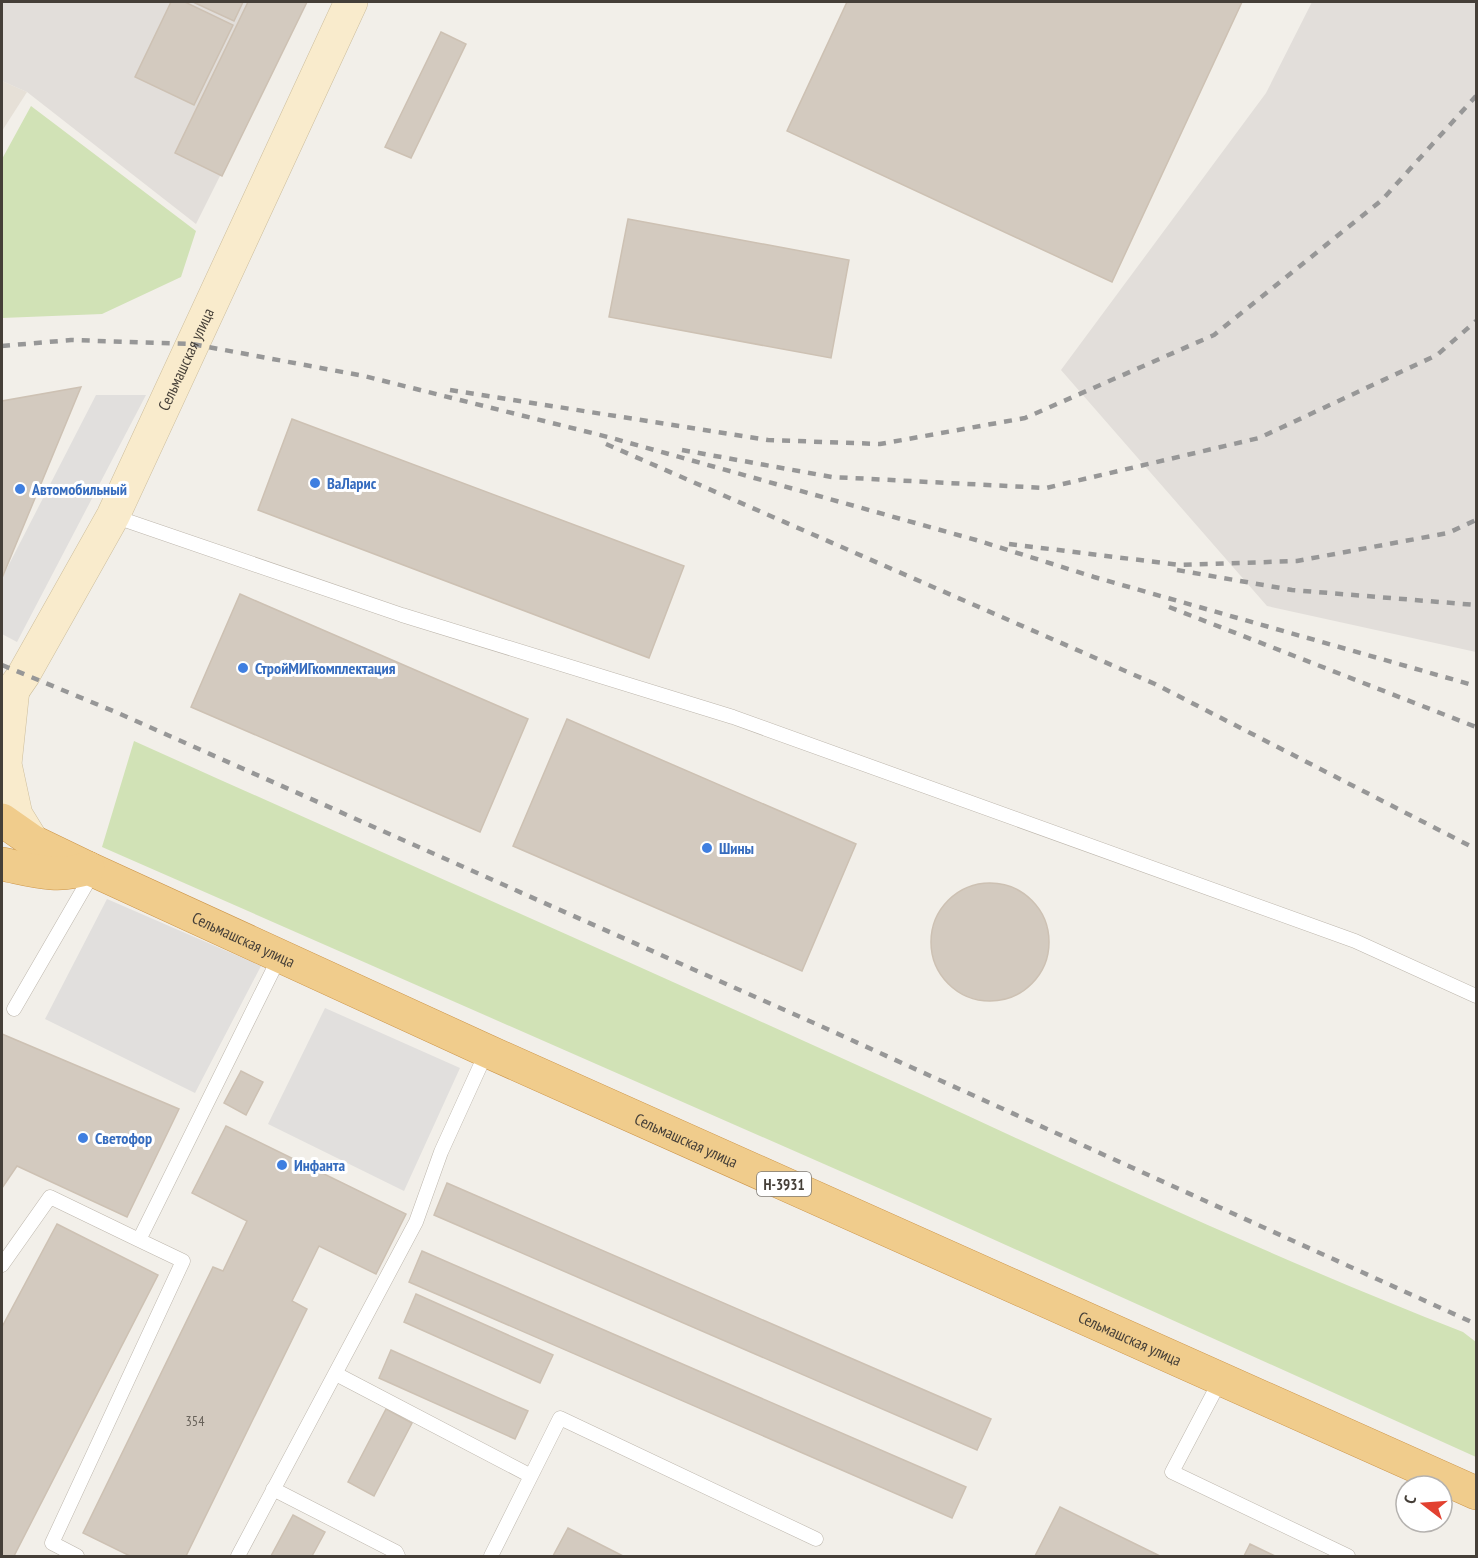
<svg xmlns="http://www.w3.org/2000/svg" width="1478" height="1558" viewBox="0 0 1478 1558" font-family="'PT Sans Narrow',sans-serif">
<rect width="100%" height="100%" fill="#f2efe9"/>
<!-- residential -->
<path fill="#e6e0d7" d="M2,81L27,92L2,131Z"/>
<!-- industrial -->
<path fill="#e2deda" d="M2,2H307L196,224L27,92L2,81Z
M1312,2H1476V652L1267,606L1061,370L1266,93Z"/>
<!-- green -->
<path fill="#d1e2b6" d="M31,106L196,231L181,277L102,314L2,318V159Z
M134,741C396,859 660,975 921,1094C1100,1177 1279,1260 1463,1332L1476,1342V1457L915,1204L102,847Z"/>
<!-- parking -->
<path fill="#e1dfdd" d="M96,395H146L17,642L2,634V578Z
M107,899L261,966L195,1093L45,1019Z
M325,1008L460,1068L404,1191L268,1124Z"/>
<!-- building -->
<path fill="#d3cabf" stroke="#cdc1b3" stroke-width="1.5" d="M171,2H185L233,25L194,105L135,77Z
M193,2H243L234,21Z
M248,2H307L222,176L175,153Z
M847,2H1242L1112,282L787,131Z
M441,32L466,44L411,158L385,147Z
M628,219L849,260L831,358L609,317Z
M81,387L2,578V401Z
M292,419L684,566L649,658L258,510Z
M240,594L528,719L480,832L191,707Z
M567,719L856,844L802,971L513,846Z
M931 942a59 59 0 1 1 118 0a59 59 0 1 1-118 0Z
M2,1034L179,1109L127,1217L17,1166L2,1188Z
M241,1071L263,1082L246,1115L224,1103Z
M226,1126L406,1214L376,1274L319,1246L292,1301L307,1309L186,1556H130L83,1533L213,1267L223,1271L247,1221L192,1193Z
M447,1183L991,1419L977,1450L434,1215Z
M57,1224L158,1275L14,1556H2V1327Z
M422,1251L966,1487L952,1518L409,1282Z
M416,1294L553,1355L540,1383L404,1322Z
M391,1350L528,1411L515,1439L379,1378Z
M386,1409L412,1423L374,1496L348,1482Z
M1060,1507L1160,1556H1035Z
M293,1515L325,1532L312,1556H271Z
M568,1528L623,1556H553Z
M1250,1544L1275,1556H1244Z"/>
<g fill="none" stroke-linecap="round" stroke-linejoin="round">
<defs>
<path id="service" d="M113,516L402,615L733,717L1355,941L1476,996
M14,1009L94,871
M2,1265L50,1197L139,1240L280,956
M336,1374L531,1476L491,1556
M1221,1379L1172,1472L1348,1556
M531,1476L560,1418L816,1539
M273,1489L396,1552L398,1556
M77,1556L52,1543L183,1261L139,1240
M238,1556L416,1222L441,1152L487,1051"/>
<g id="secondary">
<path d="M13,689L5,764L16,815L32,841"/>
<path id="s1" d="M2,706L24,674L113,516L351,2"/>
</g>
<g id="trunk">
<path id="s2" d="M2,820L32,841L88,868L487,1051L1476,1493"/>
<path d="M2,864C32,870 57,879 88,868"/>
</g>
</defs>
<!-- service casing -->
<use href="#service" stroke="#bdb6ac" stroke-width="15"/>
<!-- secondary casing -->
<use href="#secondary" stroke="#cdbe9d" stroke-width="34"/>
<!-- trunk casing -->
<use href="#trunk" stroke="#cc9549" stroke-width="34"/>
<!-- service -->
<use href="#service" stroke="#fff" stroke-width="14"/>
<!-- secondary -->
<use href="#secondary" stroke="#f9ebcc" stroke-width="33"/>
<!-- trunk -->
<use href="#trunk" stroke="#f0cc8c" stroke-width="33"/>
<!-- rail -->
<path stroke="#979797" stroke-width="4.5" stroke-dasharray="8 8" stroke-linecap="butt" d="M2,346L71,340L192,344L364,376L608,437L976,540L1094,577L1476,686
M450,390L768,440L880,444L1025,418L1214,335L1382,200L1476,96
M606,444L1155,684L1476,849
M682,450L832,477L1046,488L1259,438L1437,355L1476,321
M1009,544L1180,565L1297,561L1448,533L1476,520
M1177,570L1292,590L1476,605
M1169,607L1476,727
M2,665L118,713L825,1028L1476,1324"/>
</g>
<!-- markers -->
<g fill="#3f7fe0" stroke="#fff" stroke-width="2">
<circle cx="315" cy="483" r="6"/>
<circle cx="20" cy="489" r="6"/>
<circle cx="243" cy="668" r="6"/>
<circle cx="707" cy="848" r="6"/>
<circle cx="83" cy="1138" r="6"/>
<circle cx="282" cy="1165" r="6"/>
</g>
<g text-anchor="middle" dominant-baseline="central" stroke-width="6" stroke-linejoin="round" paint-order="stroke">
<!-- number labels -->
<g font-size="14" fill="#68625a">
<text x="195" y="1421">354</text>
</g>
<!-- shield labels -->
<rect fill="#fff" stroke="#7d7974" stroke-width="1.5" x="757" y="1172" width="54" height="24" rx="4.5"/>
<g font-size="15" font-weight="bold" fill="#453f38">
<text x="784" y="1184">Н-3931</text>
</g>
<!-- street labels -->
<g font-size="16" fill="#453f38" stroke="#fff">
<text stroke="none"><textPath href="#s1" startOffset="393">Сельмашская улица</textPath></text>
<text stroke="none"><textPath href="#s2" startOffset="270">Сельмашская улица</textPath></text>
<text stroke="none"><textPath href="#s2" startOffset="756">Сельмашская улица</textPath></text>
<text stroke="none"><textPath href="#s2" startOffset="1242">Сельмашская улица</textPath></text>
</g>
<!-- shop labels -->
<g font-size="16" font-weight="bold" fill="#366cbe" stroke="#fff" text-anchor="start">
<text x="327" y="483">ВаЛарис</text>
<text x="32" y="489">Автомобильный</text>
<text x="255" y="668">СтройМИГкомплектация</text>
<text x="719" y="848">Шины</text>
<text x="95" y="1138">Светофор</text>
<text x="294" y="1165">Инфанта</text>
</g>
</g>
<!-- border -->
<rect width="1478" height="1558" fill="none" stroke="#453f38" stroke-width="6"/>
<!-- north arrow -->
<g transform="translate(1424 1504) rotate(287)"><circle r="28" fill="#ffffff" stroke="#b5b2af" stroke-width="1.5"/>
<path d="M0-4.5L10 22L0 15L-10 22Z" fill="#e24130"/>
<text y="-9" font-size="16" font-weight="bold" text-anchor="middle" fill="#453f38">С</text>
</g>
</svg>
